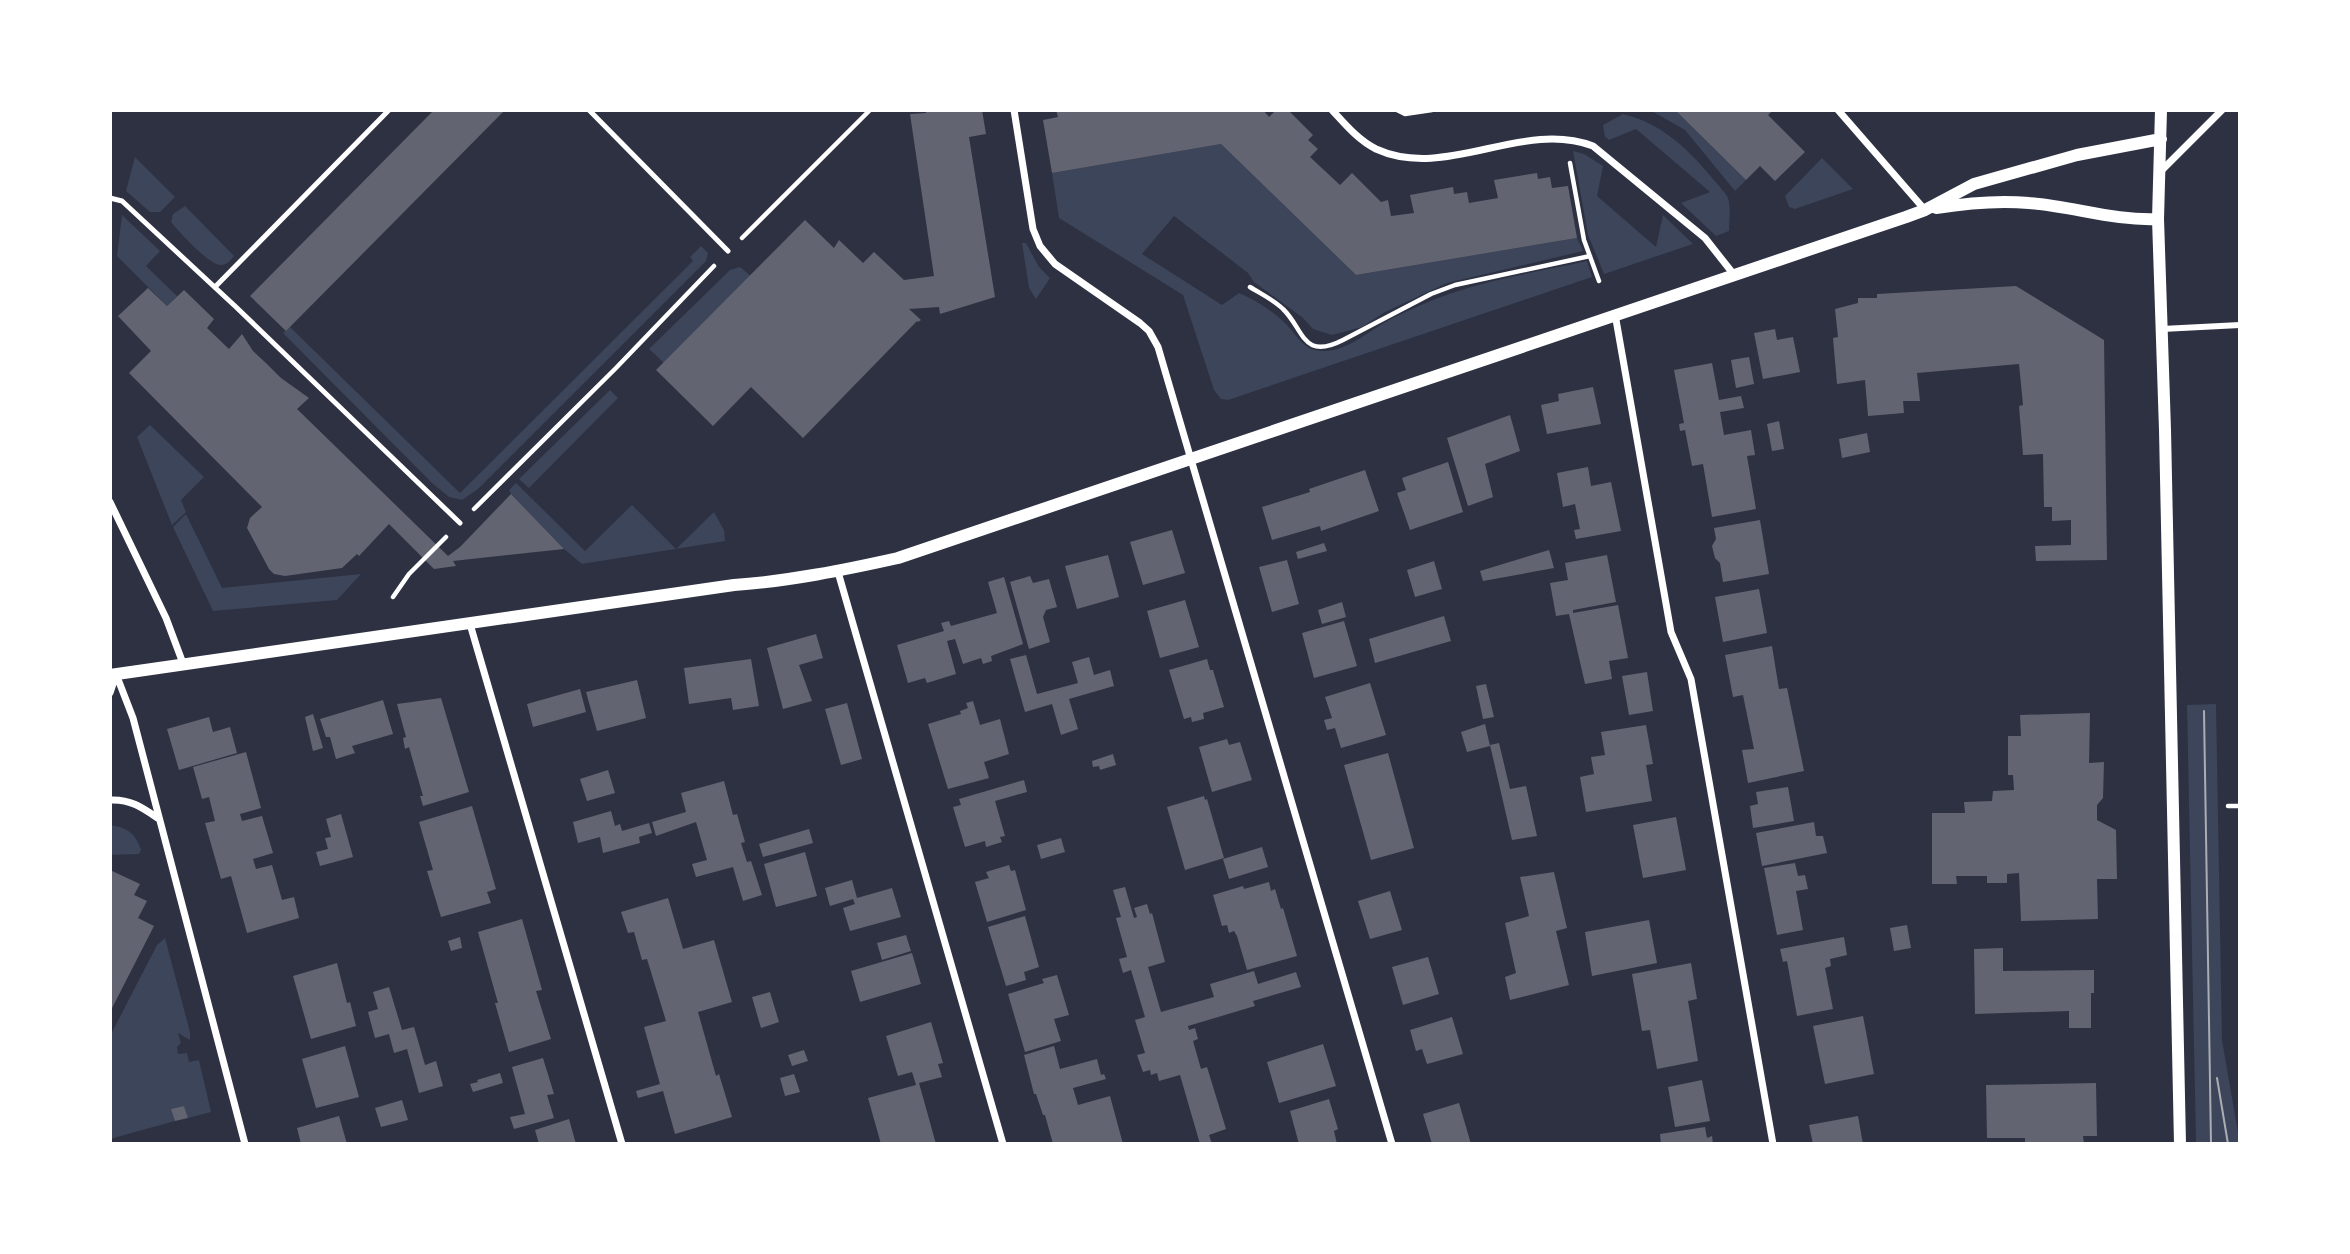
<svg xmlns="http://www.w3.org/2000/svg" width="2350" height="1254" viewBox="0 0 2350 1254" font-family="'Libre Baskerville',serif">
<rect width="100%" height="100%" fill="#2d3142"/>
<!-- green -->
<path fill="#3c4559" d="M1650,110H1675L1746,180L1735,191L1685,130Z
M1623,114C1662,123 1689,150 1714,180C1718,185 1725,192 1728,198C1731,206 1729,221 1729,231L1716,236L1681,203L1710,192L1636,129L1609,140L1605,137L1603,125Z
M1221,144L1356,275L1577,238L1583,251L1447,283L1385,312L1362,327L1332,335L1313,329L1303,318L1254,282L1248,273L1174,216L1142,254L1222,305L1239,293C1256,300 1271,310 1284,322C1295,332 1300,346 1315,350C1343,357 1370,329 1393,318C1412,309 1431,300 1452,293C1496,278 1542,271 1587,261L1592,277L1228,400L1221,399L1214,390L1183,295L1059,218L1052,173Z
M1573,151L1584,154L1603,166L1597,196L1656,247L1663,215L1693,244L1604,274L1588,235Z
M135,157L175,197L160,212H150L126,191Z
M1822,158L1853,189L1795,209L1789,207L1785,196Z
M185,206L234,256C230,261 227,265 221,265C210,266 178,231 171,222L173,214Z
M122,215L160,251L146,266L177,296L167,306L117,256Z
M1022,243H1026L1039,267L1050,278L1036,299L1029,288Z
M701,246L708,253L706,261L478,489L462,500L449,497L432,483L283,333L290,327L460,493L693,261L690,257Z
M740,267L751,276L664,363L649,349L730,270Z
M610,390L618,398L529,488L519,479Z
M150,425L204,477L181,500L186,512L172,525L137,437Z
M516,483L585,551L632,505L676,549L714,512L724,530L725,541L582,564L564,549L511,494L509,490Z
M186,514L222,588L361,574L337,600L213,611L173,527Z
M2216,704L2222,1040L2240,1144H2196L2187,705Z
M110,825C127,827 136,834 141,850L139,854L110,855Z
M165,938L190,1032V1040L178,1033L181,1043L177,1047L178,1054L187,1053L189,1062L199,1060L211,1112L188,1118L184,1106L172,1109L175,1121L110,1139V1036L157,945Z"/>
<!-- building -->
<path fill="#626471" d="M434,110H505L286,331L250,296Z
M926,110H982L986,134L969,137L995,297L940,314L939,307L909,309L921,320L918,322L917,321L803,438L751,387L713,426L656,370L805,220L834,248L839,240L863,263L874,252L904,280L934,276L910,114L926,113Z
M1056,110H1263L1269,117L1276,110H1288L1313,135L1308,140L1318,149L1310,157L1340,185L1352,173L1381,202L1388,200L1391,216L1414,213L1410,195L1453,187L1454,194L1467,192L1469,203L1498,198L1494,180L1537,173L1538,179L1550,177L1552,188L1568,186L1577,238L1356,275L1221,144L1052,173L1043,120L1058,117Z
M1675,110H1773L1768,115L1805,152L1775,181L1760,166L1746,180Z
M2016,286L2104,340L2107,560L2036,561L2035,546L2071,545V520L2052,521V507H2044L2043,454L2023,455L2019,406L2023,405L2019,364L1917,373L1920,401H1903L1904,413L1868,416L1865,380L1837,384L1833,338L1838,337L1835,309L1858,303V298H1877V294Z
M148,288L167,306L184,290L214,319L207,328L229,349L242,334L253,351L267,364L281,378L309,398L297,409L448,556L460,547L511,494L564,549L453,561L456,566L434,569L389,524L359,556L357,554L342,568L285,576L274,574L269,569L247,528L250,518L262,507L129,373L151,351L118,316Z
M1775,329L1777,340L1793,337L1800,372L1763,379L1754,333Z
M1749,357L1754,384L1736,388L1731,360Z
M1712,363L1719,400L1741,396L1744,408L1720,412L1724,435L1751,430L1755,455L1747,456L1756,509L1712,517L1703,464L1692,466L1685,430L1680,431L1679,424L1684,423L1674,370Z
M1593,387L1601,424L1547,434L1541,405L1559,401L1558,394Z
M1510,415L1520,451L1485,464L1493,497L1468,506L1447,438Z
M1779,421L1784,449L1772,451L1767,424Z
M1867,433L1870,452L1842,458L1839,439Z
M1448,462L1463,512L1410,530L1397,493L1406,490L1402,478Z
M1588,467L1591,486L1611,482L1621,531L1576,539L1574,530L1580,529L1575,504L1563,507L1557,473Z
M1365,470L1379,511L1321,531L1320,526L1272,540L1262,507L1310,492L1309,489Z
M1760,520L1769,574L1723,582L1720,563L1715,558L1712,546L1716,539L1714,528Z
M1172,530L1185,573L1143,585L1130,542Z
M1324,543L1327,551L1298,559L1296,552Z
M1549,550L1554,568L1483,581L1480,571Z
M1108,555L1119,597L1077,609L1065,566Z
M1607,555L1616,602L1573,610V613L1618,605L1628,658L1609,661L1612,679L1585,684L1569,614L1556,616L1550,583L1568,580L1565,563Z
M1287,560L1299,604L1272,612L1259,567Z
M1434,561L1442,589L1415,597L1407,570Z
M1030,576L1033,583L1049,579L1057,607L1046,610L1043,617L1050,642L1029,649L1010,582Z
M1004,577L1023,644L991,656L992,661L983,664L981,658L963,664L955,639L947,641L956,674L927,683L925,678L908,683L897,645L944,631L941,623L949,621L951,626L997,613L988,582Z
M1759,589L1767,633L1723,642L1715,597Z
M1185,600L1199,647L1160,658L1147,611Z
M1342,602L1346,617L1322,624L1318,610Z
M1444,616L1451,641L1375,663L1369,639Z
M1344,621L1357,666L1314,678L1302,633Z
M816,634L823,658L799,665L812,701L783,709L767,648Z
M1772,646L1779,689L1787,688L1804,771L1748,783L1742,750L1754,749L1743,695L1733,697L1725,655Z
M1026,655L1037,694L1078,683L1072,662L1089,657L1094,675L1110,670L1114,686L1069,699L1078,729L1061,735L1052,704L1025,712L1010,659Z
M751,659L759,706L733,710L731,698L689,704L684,668Z
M1207,659L1210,670H1213L1224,707L1203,713L1204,719L1192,722L1191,717L1184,719L1169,670Z
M1647,672L1653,711L1629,715L1622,676Z
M637,680L646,718L597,731L586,692Z
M1370,683L1386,735L1341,748L1335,728L1327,730L1324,720L1332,718L1325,697Z
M1486,684L1494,717L1483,719L1476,686Z
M580,689L586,712L533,727L527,704Z
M441,698L469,792L423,806L420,796H423L409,747L405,749L403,738L406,737L397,704Z
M383,700L393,734L352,746L355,753L336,759L330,737H326L320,719Z
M973,701L980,725L1000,719L1009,754L984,762L989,778L948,789L928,724L961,714L960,711L968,708L966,703Z
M847,703L862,759L841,765L825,709Z
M2090,713L2089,763L2104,762L2103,798L2097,805V820L2116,830L2117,879H2097L2098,919L2021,921L2019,873L2007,874V883H1987V876H1956L1957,884H1932V813H1965L1964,802L1992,801L1993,791L2014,790L2013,775H2008V736H2021L2020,715Z
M313,714L323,748L313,751L305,717Z
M209,717L213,732L230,727L237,753L179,770L167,729Z
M1485,724L1490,746L1467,752L1461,732Z
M1646,725L1653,764L1646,765L1652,801L1586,812L1580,777L1594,774L1591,757L1605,755L1601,732Z
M1227,739L1229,745L1240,742L1252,780L1212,792L1199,747Z
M1499,743L1510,789L1526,786L1537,836L1512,840L1490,745Z
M246,752L261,808L240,814L242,821L262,816L273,853L253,859L256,869L272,865L282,900L294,897L299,918L247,933L231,876L221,879L205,823L215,821L209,797L202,799L193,767Z
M1388,753L1414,848L1371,860L1344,765Z
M1113,754L1116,765L1100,770L1099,766L1093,767L1092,761Z
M608,770L615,793L587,801L580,779Z
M1024,780L1027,792L995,801L1005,836L1000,837L1002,842L986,847L985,841L965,847L953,807L961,805L959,799Z
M724,781L733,815L737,814L745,842L741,843L747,862L751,861L762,895L743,901L733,867L696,877L692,864L707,860L696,822L656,836L652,822L686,812L681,793Z
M1788,787L1794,821L1753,828L1750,806L1758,804L1756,792Z
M1204,796L1205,800L1207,799L1224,858L1185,870L1167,807Z
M472,806L496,889L487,892L491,903L441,917L427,871L433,870L419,822Z
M611,811L615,826L620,824L622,831L649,823L652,833L639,837L640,843L603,853L600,837L578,843L573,822Z
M341,814L353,857L320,866L316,852L328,849L325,838L331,837L326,819Z
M1676,817L1686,870L1643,878L1633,825Z
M1814,822L1816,836H1823L1827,853L1762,866L1756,833Z
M809,829L813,843L763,857L759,844Z
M1061,838L1065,852L1041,859L1037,845Z
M1262,847L1268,867L1229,879L1223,859Z
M805,852L817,896L776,907L764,864Z
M1795,863L1798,876L1805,875L1808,889L1796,891L1803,930L1777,935L1764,868Z
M1009,865L1011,871L1015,870L1026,910L987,922L975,882L989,878L986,872Z
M110,870L140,884L134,895L147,901L138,918L154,926L110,1012Z
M1554,872L1567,928L1556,931L1569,985L1510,1000L1505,977L1516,973L1505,923L1529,916L1520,877Z
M852,880L857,898L892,888L901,917L850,931L843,908L855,904L853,899L830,906L825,888Z
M1269,882L1271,891L1275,889L1281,909L1283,908L1297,956L1247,970L1237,936L1234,931L1229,933L1227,925L1222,926L1213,895L1243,886L1244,889Z
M1125,887L1134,918L1137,917L1134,908L1147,904L1150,914L1152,913L1165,962L1148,967L1161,1012L1214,997L1210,984L1254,971L1258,984L1296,972L1301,987L1253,1001L1255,1006L1188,1026L1189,1030L1195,1028L1198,1039L1193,1041L1201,1069L1207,1067L1226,1129L1209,1135L1212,1144H1200L1180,1075L1159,1081L1157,1073L1151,1075L1150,1070L1143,1072L1137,1055L1145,1053L1135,1020L1145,1017L1131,970L1123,973L1119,959L1127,957L1116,918L1121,917L1113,890Z
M1390,891L1402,930L1370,939L1358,901Z
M668,898L683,949L714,940L732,1002L698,1012L716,1076L719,1074L732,1117L675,1134L663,1091L638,1098L636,1091L660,1084L644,1027L666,1021L647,959L642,960L634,932L628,933L621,912Z
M1025,916L1039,967L1024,972L1026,980L1006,986L988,927Z
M522,919L542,990L536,991L551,1039L509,1052L495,1003H498L478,932Z
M1649,920L1657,963L1592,976L1585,932Z
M1907,925L1911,948L1894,951L1890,928Z
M906,935L911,951L882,960L877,943Z
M460,937L462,948L451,951L448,941Z
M1844,937L1847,955L1830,959L1831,966L1825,968L1833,1009L1797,1016L1787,961L1783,962L1780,949Z
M2003,948V971L2094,970V993H2091V1028H2069V1011L1975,1014L1974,949Z
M912,953L921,984L860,1002L851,971Z
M1428,957L1439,994L1403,1005L1392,967Z
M337,963L347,1003L350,1002L356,1026L311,1039L293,976Z
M1691,963L1697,999L1688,1001L1698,1061L1657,1069L1650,1030L1642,1031L1632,974Z
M1057,975L1069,1015L1054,1019L1061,1041L1025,1052L1008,994L1044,983L1042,979Z
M389,987L402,1030L414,1027L425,1065L436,1061L443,1086L419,1093L407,1049L394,1053L389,1034L375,1038L368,1012L378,1009L373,992Z
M770,992L779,1022L761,1028L752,997Z
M1863,1016L1874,1074L1825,1084L1813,1026Z
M1452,1017L1463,1054L1427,1064L1422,1049L1416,1051L1410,1030Z
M931,1022L943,1063L938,1064L942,1077L919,1083L936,1144H881L868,1098L916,1085L912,1072L898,1076L886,1036Z
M1323,1044L1336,1086L1279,1103L1267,1062Z
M345,1046L359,1097L316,1108L302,1059Z
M1054,1046L1060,1069L1097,1059L1101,1075L1104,1074L1106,1079L1073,1088L1078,1105L1110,1096L1123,1144H1053L1045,1115H1043L1036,1094H1034L1024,1055Z
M804,1050L808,1061L792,1066L788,1055Z
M543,1058L554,1094L547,1095L554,1118L514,1129L510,1117L525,1114L512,1067Z
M500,1073L503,1083L473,1092L470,1084L478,1082L477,1080Z
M794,1074L800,1092L785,1096L780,1078Z
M1702,1080L1710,1121L1675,1127L1668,1087Z
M2096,1083L2097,1136H2083L2084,1144H2025V1138H1987L1986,1085Z
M1329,1099L1338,1129L1334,1131L1337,1144H1299L1290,1111Z
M402,1100L408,1120L381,1127L375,1108Z
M1459,1103L1471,1144H1432L1423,1114Z
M184,1106L188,1118L175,1121L171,1109Z
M339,1116L347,1144H301L297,1128Z
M1858,1116L1863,1144H1813L1809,1125Z
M569,1119L576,1144H539L535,1130Z
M1705,1127L1707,1138L1712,1136L1713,1144H1661L1660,1134Z"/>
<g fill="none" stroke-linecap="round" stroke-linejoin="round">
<!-- path -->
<path stroke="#fff" stroke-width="4.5" d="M1397,110L1405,114L1432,110
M1570,163L1584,240L1599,281
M742,238L870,110
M1250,287C1261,294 1274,300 1283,309C1304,329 1302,361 1343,340L1431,294L1455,285L1590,256
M474,509L616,368L714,266
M393,597L409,574L446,537
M2228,806H2240"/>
<!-- service -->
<path stroke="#fff" stroke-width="5" d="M589,110L728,251
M110,198L122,201L236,307L460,523
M215,287L389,110"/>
<!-- pedestrian -->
<path stroke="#fff" stroke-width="6" d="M2162,329L2240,325"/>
<!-- minor -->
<path stroke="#fff" stroke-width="7" d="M1014,110L1033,229L1040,246L1055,264L1140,323L1149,331L1158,347L1392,1144
M1332,110C1345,124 1358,140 1376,149C1446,181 1522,119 1593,146L1705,238L1735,276
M1838,110L1925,210
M2160,172L2222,110
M1615,314L1671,632L1691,679L1773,1144
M110,502L166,618L184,666
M838,572L1003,1144
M470,624L622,1144
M116,674L133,718L245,1144
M110,693L116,675
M110,800C131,799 143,808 159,819"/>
<!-- tertiary -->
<path stroke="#fff" stroke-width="12" d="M2161,110L2158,219L2165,430L2180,1144
M1936,208C1967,203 1997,200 2029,203C2072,206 2114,221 2158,219
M110,675L734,585C790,581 844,570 898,558L1906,217L1925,210L1974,184L2077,155L2161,139"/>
<!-- tram -->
<path stroke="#abadb3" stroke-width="2" d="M2204,711L2211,1144
M2217,1078L2228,1144"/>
</g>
<!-- border -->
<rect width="2350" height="1254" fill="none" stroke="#ffffff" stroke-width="224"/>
</svg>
